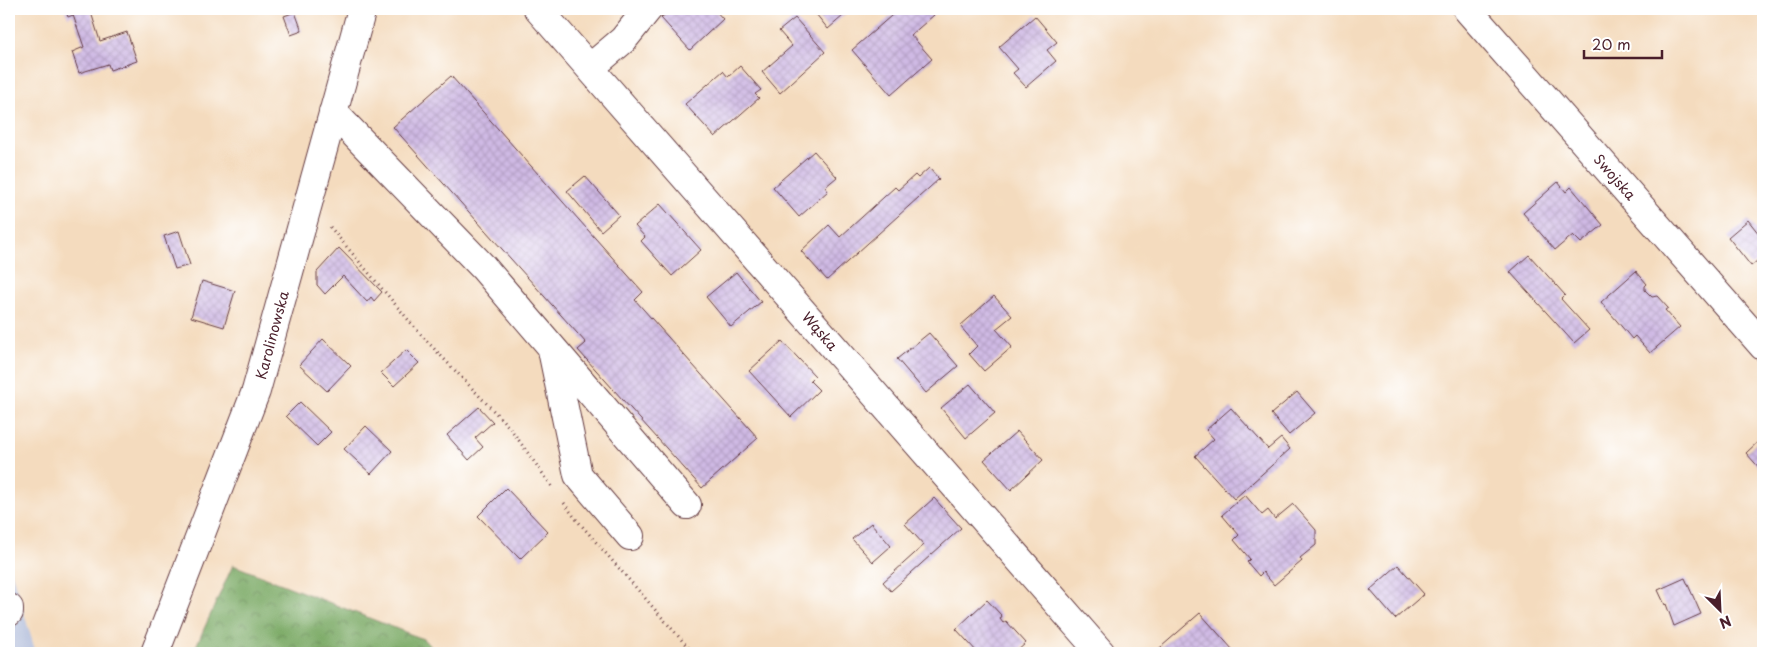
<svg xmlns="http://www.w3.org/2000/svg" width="1772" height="662" viewBox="0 0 1772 662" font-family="'Playpen Sans',sans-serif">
<defs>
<pattern id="forest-crowns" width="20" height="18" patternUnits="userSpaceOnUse" patternTransform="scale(1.25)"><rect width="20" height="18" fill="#79a963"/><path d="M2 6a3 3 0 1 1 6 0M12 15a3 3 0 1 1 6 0" fill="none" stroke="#658952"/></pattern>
<pattern id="building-cross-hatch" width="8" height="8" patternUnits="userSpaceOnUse" patternTransform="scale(1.25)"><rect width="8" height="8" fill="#cfb9e4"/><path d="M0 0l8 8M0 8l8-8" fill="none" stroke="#b39fc4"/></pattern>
</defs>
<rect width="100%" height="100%" fill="#fff"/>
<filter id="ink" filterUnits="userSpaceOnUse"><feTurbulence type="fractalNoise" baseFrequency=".02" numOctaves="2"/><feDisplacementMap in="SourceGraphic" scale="10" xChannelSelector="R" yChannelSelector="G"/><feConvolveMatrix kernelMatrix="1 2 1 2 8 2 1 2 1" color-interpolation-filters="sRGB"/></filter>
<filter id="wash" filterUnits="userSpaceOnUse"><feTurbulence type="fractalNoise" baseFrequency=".0096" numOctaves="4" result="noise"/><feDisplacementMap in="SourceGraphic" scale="20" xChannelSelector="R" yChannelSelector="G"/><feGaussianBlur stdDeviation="1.12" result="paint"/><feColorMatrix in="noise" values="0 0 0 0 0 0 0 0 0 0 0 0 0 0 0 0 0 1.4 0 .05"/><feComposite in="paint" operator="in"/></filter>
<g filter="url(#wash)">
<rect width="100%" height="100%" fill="#f4dbbe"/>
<!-- industrial -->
<path fill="#bac4de" d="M9,564L36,653H9Z"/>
<!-- forest -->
<path fill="url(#forest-crowns)" stroke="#626447" d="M233,565L423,639L438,653H193Z"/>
<g id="blocks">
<!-- building -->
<path fill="url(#building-cross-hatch)" d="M65,9H90L100,41L127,32L137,61L110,70L108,64L79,73L72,52L84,47L73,15L68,17Z
M671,9H714L723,19L690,50L661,18Z
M812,9H851L828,29Z
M899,9H929L934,15L911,35L932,59L891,95L852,50Z
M295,12L302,31L291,35L284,16Z
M1035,16L1057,42L1047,50L1056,61L1026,87L1013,73L1018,69L999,47Z
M795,18L825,52L780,93L762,72L792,46L779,31Z
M740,66L761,90L755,94L759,98L715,137L685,104L723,71L728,77Z
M451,76L643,292L635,300L758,438L702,488L578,350L586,343L393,127Z
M814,151L837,177L825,187L828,191L799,217L773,187Z
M929,168L939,179L827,280L801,251L829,225L840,237L895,187L898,190L915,175L918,178Z
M585,176L619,215L601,231L567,191Z
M1558,182L1566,192L1571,187L1603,225L1581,243L1573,235L1555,250L1523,213Z
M660,204L701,250L672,276L641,241L645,237L635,226Z
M1748,220L1763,239V256L1751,266L1728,237Z
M179,231L190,265L175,269L164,236Z
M339,248L382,292L374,301L371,297L367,302L343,276L325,294L317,285V272Z
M1529,255L1565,295L1561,299L1589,330L1574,343L1510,272Z
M1636,271L1647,284L1645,286V290L1652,297L1657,296L1668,308L1665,310L1680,327L1650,353L1635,336L1632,339L1601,302Z
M736,272L761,302L731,327L706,297Z
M202,281L235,291L224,327L191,317Z
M994,296L1012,316L996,329L1012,347L984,371L969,354L977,346L960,326Z
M929,333L958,366L926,393L897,359Z
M323,339L351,366L327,391L299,365Z
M782,341L815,376L810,381L819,390L791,417L749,371Z
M406,350L419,363L394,386L381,373Z
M970,384L995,413L966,438L941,408Z
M1297,392L1315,413L1289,435L1271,414Z
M300,402L331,432L317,446L286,416Z
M479,407L493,422L475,438L483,447L469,460L447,435Z
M1231,408L1268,449L1281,438L1290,449L1234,499L1195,456L1214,439L1206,430Z
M366,426L392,451L371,474L344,449Z
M1017,431L1043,460L1011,490L984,460Z
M1763,437V472L1746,453Z
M506,488L548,532L520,559L478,516Z
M1245,495L1262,515L1268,510L1275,519L1293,504L1316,530V545L1300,558L1302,561L1274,585L1263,572L1259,576L1247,562L1250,559L1234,540L1239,535L1222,515Z
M934,498L961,528L891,591L883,582L924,545L905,524Z
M871,523L891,546L873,562L852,539Z
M1398,565L1424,594L1395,619L1370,590Z
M1685,578L1701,614L1674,626L1666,604L1665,605L1658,590Z
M987,600L1002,616L1000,619L1003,623L1006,621L1026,643L1015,653H978L956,629Z
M1200,613L1233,650L1229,653H1154Z"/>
</g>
</g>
<g filter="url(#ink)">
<use href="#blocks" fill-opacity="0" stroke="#643b41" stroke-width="1"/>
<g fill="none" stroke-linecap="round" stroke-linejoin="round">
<defs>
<path id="minor" d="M538,9L1101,653
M1467,9L1763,346
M590,68L623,40L648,9
M333,112L483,267L687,505
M552,350L578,475L630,536
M9,608V612
M155,653L256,391L362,9"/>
</defs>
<!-- minor casing -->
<use href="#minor" stroke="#643b41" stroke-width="30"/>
<!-- path -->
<path stroke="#643b41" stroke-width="3" stroke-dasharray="1 4" stroke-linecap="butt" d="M330,227L422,336L510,428L553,488
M564,503L575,518L693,653"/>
<!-- minor -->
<use href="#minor" stroke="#fff" stroke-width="28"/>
</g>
</g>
<g text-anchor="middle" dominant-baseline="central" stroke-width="4" stroke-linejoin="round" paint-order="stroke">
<!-- street labels -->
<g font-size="14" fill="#4a1f2b" stroke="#fff">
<text transform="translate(1615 177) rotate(49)">Swojska</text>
<text transform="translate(820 331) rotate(49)">Wąska</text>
<text transform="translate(272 335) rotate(-75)">Karolinowska</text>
</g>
</g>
<!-- margin -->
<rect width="1772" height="662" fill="none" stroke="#fff" stroke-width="30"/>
<!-- north arrow -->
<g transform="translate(1720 610) rotate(156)" stroke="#ffffff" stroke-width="4" paint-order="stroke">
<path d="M0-4L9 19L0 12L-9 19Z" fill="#4a1f2b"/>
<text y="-8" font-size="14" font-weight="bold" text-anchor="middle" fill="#4a1f2b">N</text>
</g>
<!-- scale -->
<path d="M1584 50v8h78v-8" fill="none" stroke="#4a1f2b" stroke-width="2.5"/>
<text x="1592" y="50" font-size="15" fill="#4a1f2b" stroke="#ffffff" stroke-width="4" paint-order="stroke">20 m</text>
</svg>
